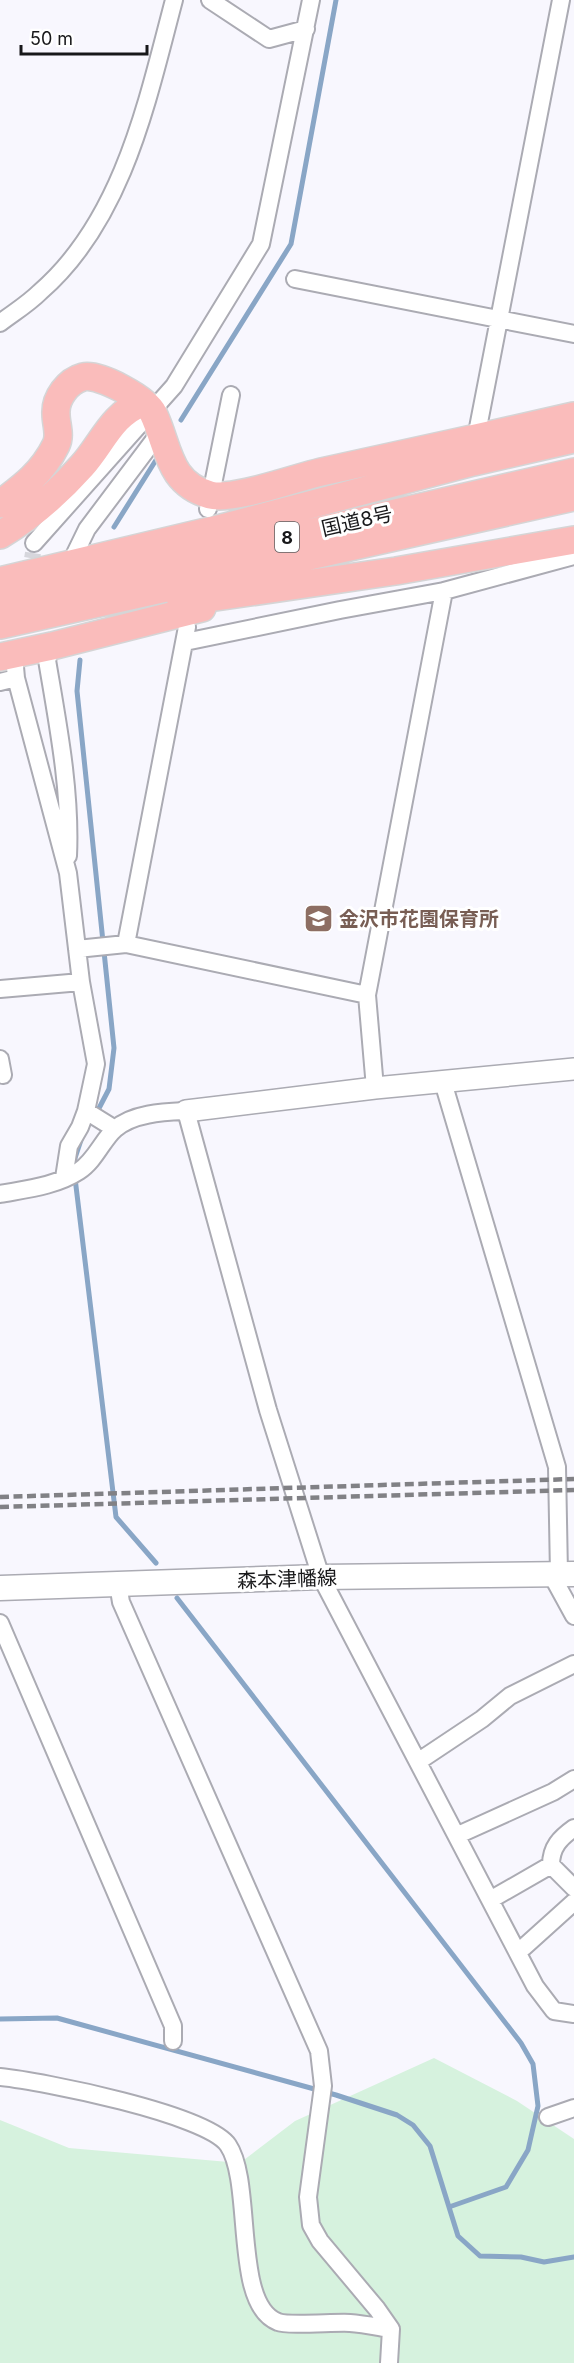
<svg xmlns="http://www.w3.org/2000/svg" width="574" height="2363" viewBox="0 0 574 2363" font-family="Inter,'Noto Sans JP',sans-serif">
<rect width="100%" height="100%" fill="#f8f7fe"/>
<!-- green -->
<path fill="#d6f2de" d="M434,2058L517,2101L574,2139V2363H0V2120L69,2148L240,2163L295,2121Z"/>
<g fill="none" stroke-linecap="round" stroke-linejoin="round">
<!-- stream -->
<path stroke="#89a6c6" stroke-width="5" d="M181,420L291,244L336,0
M114,527L156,460
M80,660L77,691L114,1048L109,1089L96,1114
M75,1169V1158L81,1140
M75,1178L116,1517L156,1563
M177,1598L521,2043L533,2064L538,2106L528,2150L506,2187L449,2207
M0,2019L57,2018L336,2095L397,2115L413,2125L430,2146L458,2236L480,2256L521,2257L544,2262L574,2257"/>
<!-- minor-tunnel -->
<path stroke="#d6d6dc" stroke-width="16" stroke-dasharray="16 8" stroke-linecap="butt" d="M28,582L33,553"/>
<defs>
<path id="minor" d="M210,0L269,39L306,29
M295,279L574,334
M0,323C13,313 28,304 40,292C123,220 147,102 174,0
M476,438L561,0
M208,509L231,395
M34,543L174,386L261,244L311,0
M70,564L87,529L160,432
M444,591L574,556
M187,627L126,944L367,995
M185,642L340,610L444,591L367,995L375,1088
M52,646L47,660C58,725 71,791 68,856
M15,667L16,678L68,873L81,982L96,1064L86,1111L80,1127L69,1146L64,1178
M0,682L16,678
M77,949L126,944
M0,989L81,982
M0,1059L3,1075
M443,1082L557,1467L559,1574
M86,1111L115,1129
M0,1194C27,1189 56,1186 79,1171C95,1161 103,1139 115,1129C133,1113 164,1112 186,1111L268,1410L321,1577L535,1986L554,2011L574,2014
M551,1574L574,1616
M118,1584L121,1602L319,2051L323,2086L308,2197L311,2225L320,2241L377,2309L391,2329
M0,1623L173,2026V2041
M419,1761L482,1719L510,1696L574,1664
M458,1835L553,1792L574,1779
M551,1865C551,1847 560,1838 574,1828
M490,1900L551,1865L574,1888
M517,1951L524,1947L574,1902
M0,2077C41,2081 207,2114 228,2145C254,2183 232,2305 278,2322C288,2326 336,2322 350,2323C364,2324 378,2327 391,2329L389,2363
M548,2117L574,2108"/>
<path id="tertiary" d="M186,1111L375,1088L574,1069"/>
<path id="secondary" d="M0,1588L321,1577L574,1574"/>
<path id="trunk" d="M0,504C23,487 43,472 56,445C61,435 56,425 56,414C55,398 68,381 83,377C100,373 147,400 153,413C169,446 167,483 210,495C233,501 295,478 321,472C405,454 490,435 574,416
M0,535C32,516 57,494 82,466C102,444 112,414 142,403
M0,581L214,530L473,462L574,439
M0,601L65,589L574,472
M181,602L396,571L574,540
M0,625L574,497
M0,657L52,646L202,608"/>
</defs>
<!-- minor casing -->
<use href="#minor" stroke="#ababb3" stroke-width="20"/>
<!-- tertiary casing -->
<use href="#tertiary" stroke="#ababb3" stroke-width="24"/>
<!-- secondary casing -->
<use href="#secondary" stroke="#ababb3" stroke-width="27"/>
<!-- trunk casing -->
<use href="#trunk" stroke="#d5d5d6" stroke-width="30"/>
<!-- minor -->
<use href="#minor" stroke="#fff" stroke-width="16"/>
<!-- tertiary -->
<use href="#tertiary" stroke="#fff" stroke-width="21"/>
<!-- secondary -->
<use href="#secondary" stroke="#fff" stroke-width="24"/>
<!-- trunk -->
<use href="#trunk" stroke="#fabcbb" stroke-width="27"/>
<!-- rail -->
<path stroke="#818185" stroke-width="4.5" stroke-dasharray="9 4.5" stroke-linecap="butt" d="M0,1497L574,1479
M0,1507L574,1490"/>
</g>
<!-- icons -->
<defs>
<symbol id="school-square" viewBox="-11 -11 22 22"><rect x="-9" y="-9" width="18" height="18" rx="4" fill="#8d6e63" stroke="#fff"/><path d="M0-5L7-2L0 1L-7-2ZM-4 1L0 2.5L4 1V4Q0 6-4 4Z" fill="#fff"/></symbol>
</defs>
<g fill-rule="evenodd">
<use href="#school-square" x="302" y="902" width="33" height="33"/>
</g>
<g text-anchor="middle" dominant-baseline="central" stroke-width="6" stroke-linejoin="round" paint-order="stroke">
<!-- shield labels -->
<rect fill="#fff" stroke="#5d5d5f" stroke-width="1.5" x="275" y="522" width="24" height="30" rx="4.5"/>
<g font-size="18" font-weight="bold" fill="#18181a">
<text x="287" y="537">8</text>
</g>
<!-- street labels -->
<g font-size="20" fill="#18181a" stroke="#fff">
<text transform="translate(357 521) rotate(-13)">国道8号</text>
<text transform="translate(287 1579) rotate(-2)">森本津幡線</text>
</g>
<!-- education labels -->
<g font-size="20" font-weight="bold" fill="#785e54" stroke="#fff" text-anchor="start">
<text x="339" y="919">金沢市花園保育所</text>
</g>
</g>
<!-- scale -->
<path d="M21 45v9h126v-9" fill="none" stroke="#18181a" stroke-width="3"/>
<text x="30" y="45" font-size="18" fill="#18181a" stroke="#ffffff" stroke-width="4.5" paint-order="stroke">50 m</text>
</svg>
